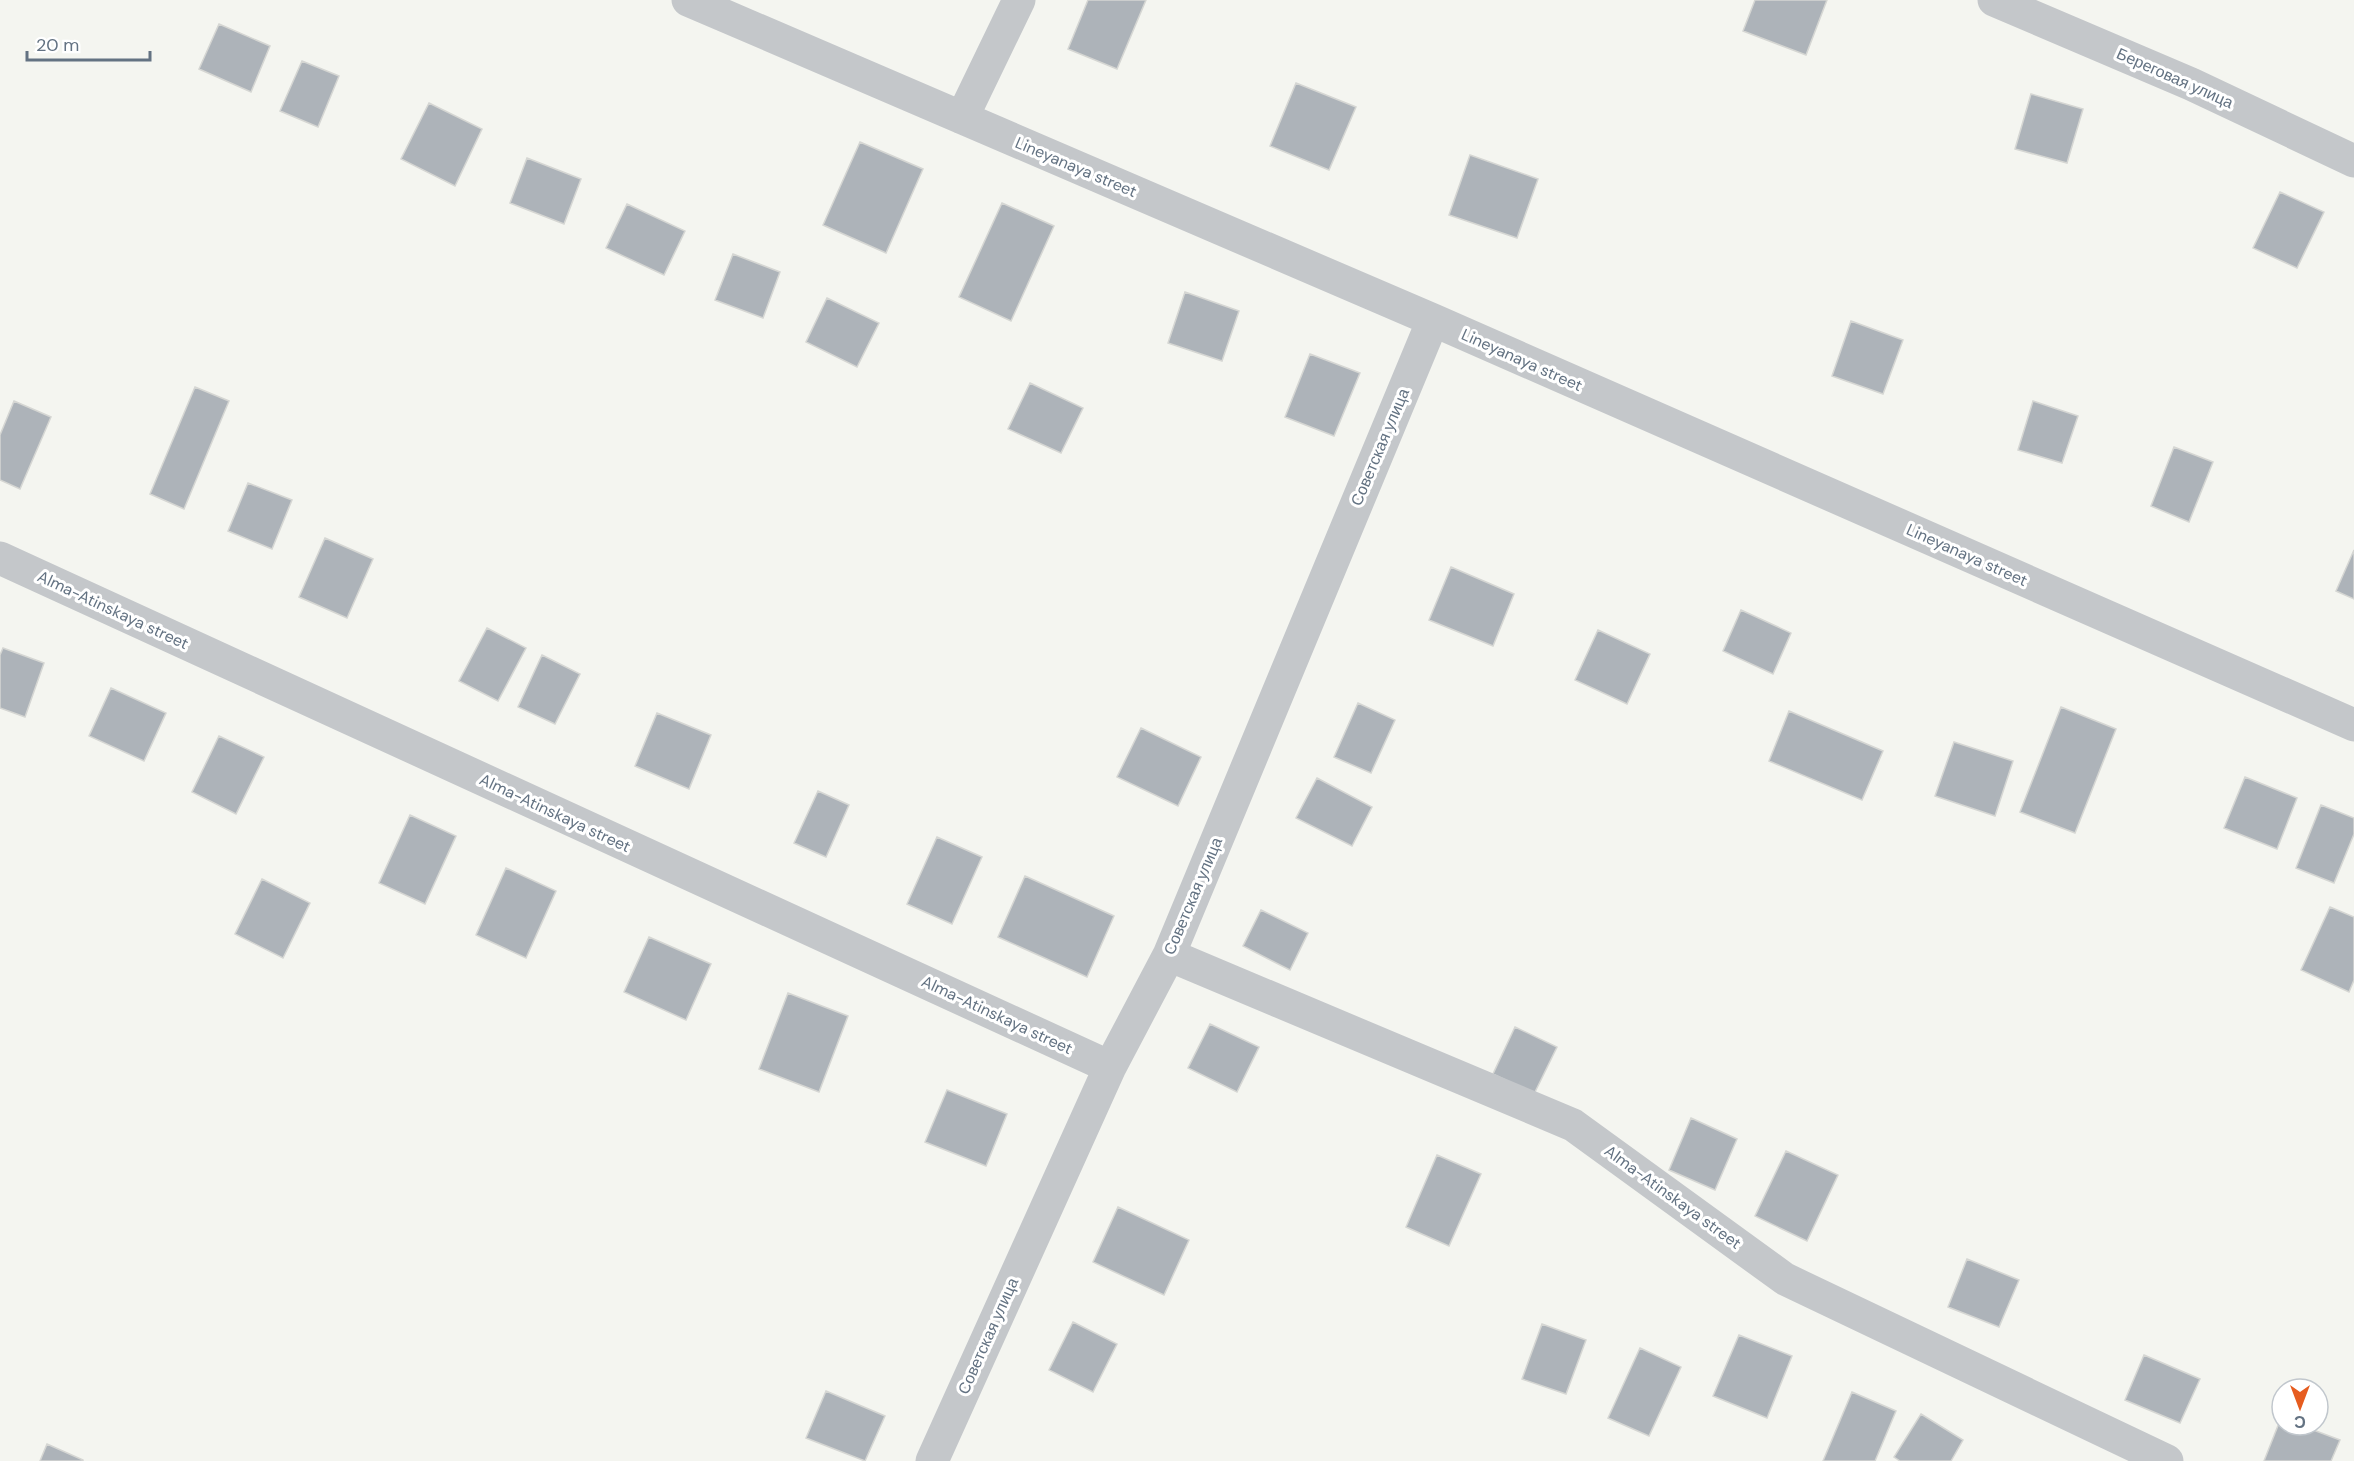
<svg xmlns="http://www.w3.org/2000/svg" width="2354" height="1461" viewBox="0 0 2354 1461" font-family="'DM Sans',sans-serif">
<rect width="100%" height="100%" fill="#f4f5f0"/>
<!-- building -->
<path fill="#adb3b9" stroke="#d5d6d3" stroke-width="1.5" d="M1088,0H1146L1117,69L1068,49Z
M1755,0H1827L1806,55L1743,31Z
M219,24L270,46L251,92L199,69Z
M302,61L339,76L318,127L280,111Z
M1296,83L1356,107L1329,170L1270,146Z
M2031,94L2083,109L2067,163L2015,149Z
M429,103L482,129L455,186L401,159Z
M860,142L923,169L886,253L823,225Z
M1470,155L1538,179L1517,238L1449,215Z
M527,158L581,179L564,224L510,203Z
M2280,192L2324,212L2297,268L2253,248Z
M1002,203L1054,226L1011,321L959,297Z
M627,204L685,231L664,275L606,248Z
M733,254L780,272L763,318L715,300Z
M1185,292L1239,311L1222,361L1168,343Z
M827,298L879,323L857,367L806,342Z
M1851,321L1903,340L1883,394L1832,376Z
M1310,354L1360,373L1334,436L1285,417Z
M1030,383L1083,408L1061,453L1008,429Z
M195,387L229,401L184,509L150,494Z
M14,401L51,417L20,489L0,480V435Z
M2033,401L2078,416L2062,463L2018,450Z
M2174,447L2213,462L2189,522L2151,506Z
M248,483L292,500L272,549L228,531Z
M325,538L373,559L347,618L299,597Z
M2354,550V599L2336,591Z
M1451,567L1514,594L1493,646L1429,620Z
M1741,610L1791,633L1773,674L1723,651Z
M487,628L526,648L498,701L459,681Z
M1598,630L1650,654L1627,704L1575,680Z
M3,648L44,663L25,717L0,708V655Z
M542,655L580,674L555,724L518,707Z
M111,688L166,713L144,761L89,736Z
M1358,703L1395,720L1371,773L1334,757Z
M2061,707L2116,729L2075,833L2020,812Z
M1789,711L1883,751L1862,800L1769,761Z
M657,713L711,735L689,789L635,766Z
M1141,728L1201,757L1178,806L1117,777Z
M219,736L264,757L236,814L192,792Z
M1954,742L2013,761L1995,816L1935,796Z
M2245,777L2297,798L2277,849L2224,828Z
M1317,778L1372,807L1352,846L1296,818Z
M818,791L849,805L826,857L794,843Z
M2321,805L2354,818V834L2334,883L2296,868Z
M410,815L456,836L425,904L379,883Z
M937,837L982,857L952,924L907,904Z
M506,868L556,891L526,958L476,935Z
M1025,876L1114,916L1087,977L998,937Z
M262,879L310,903L283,958L235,934Z
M2330,907L2354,917V980L2349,992L2301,970Z
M1261,910L1308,933L1290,970L1243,946Z
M649,937L711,964L686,1020L624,992Z
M788,993L848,1016L819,1092L759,1069Z
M1210,1024L1259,1047L1237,1092L1188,1068Z
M1515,1027L1557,1047L1534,1094L1493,1074Z
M947,1090L1007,1114L986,1166L925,1142Z
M1691,1118L1737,1139L1715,1190L1669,1170Z
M1786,1151L1838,1175L1807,1241L1755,1216Z
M1437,1155L1481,1174L1449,1246L1406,1227Z
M1118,1207L1189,1240L1164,1295L1093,1262Z
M1967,1259L2019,1280L1999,1327L1948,1307Z
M1073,1322L1117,1344L1093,1392L1049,1370Z
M1542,1324L1586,1340L1566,1394L1522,1379Z
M1739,1335L1792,1356L1767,1418L1713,1396Z
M1640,1348L1681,1367L1649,1436L1608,1418Z
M2144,1355L2200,1379L2180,1423L2125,1400Z
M826,1391L885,1416L865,1461L806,1438Z
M1852,1392L1896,1411L1875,1461H1823Z
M1921,1414L1963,1440L1951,1461H1900L1894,1457Z
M2281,1418L2282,1425H2300L2340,1440L2331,1461H2264Z
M47,1444L83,1460V1461H40Z"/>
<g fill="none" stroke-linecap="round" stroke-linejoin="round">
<!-- minor -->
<path stroke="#c4c7ca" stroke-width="33" d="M688,0L1433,320L2354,725
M1994,0L2191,84L2354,161
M962,118L1019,0
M0,558L1110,1067
M1169,955L1573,1125L1785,1279L2167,1461
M932,1461L1110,1067L1169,955L1433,320"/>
</g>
<g text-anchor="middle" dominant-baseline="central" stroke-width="6" stroke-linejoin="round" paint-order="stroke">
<!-- street labels -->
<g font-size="16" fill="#637282" stroke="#fff">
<text transform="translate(2175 78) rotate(24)">Береговая улица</text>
<text transform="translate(1076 167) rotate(23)">Lineyanaya street</text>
<text transform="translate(1522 360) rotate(24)">Lineyanaya street</text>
<text transform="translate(1380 447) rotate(-67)">Советская улица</text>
<text transform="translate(1967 555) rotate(24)">Lineyanaya street</text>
<text transform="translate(113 610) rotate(25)">Alma-Atinskaya street</text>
<text transform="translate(555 813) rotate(25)">Alma-Atinskaya street</text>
<text transform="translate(1193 896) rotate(-67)">Советская улица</text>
<text transform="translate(997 1015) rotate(25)">Alma-Atinskaya street</text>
<text transform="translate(1673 1197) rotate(36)">Alma-Atinskaya street</text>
<text transform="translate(988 1336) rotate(-66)">Советская улица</text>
</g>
</g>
<!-- north arrow -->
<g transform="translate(2300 1407) rotate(180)"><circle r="28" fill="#ffffff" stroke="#c1c7cd" stroke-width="1.5"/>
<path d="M0-4.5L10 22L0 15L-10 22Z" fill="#e65c1f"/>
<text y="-9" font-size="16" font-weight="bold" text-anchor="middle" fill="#637282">С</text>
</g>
<!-- scale -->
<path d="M27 51v9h123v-9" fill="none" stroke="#637282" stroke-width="3"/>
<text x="36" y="51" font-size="18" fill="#637282" stroke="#ffffff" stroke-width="4.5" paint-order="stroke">20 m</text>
</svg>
